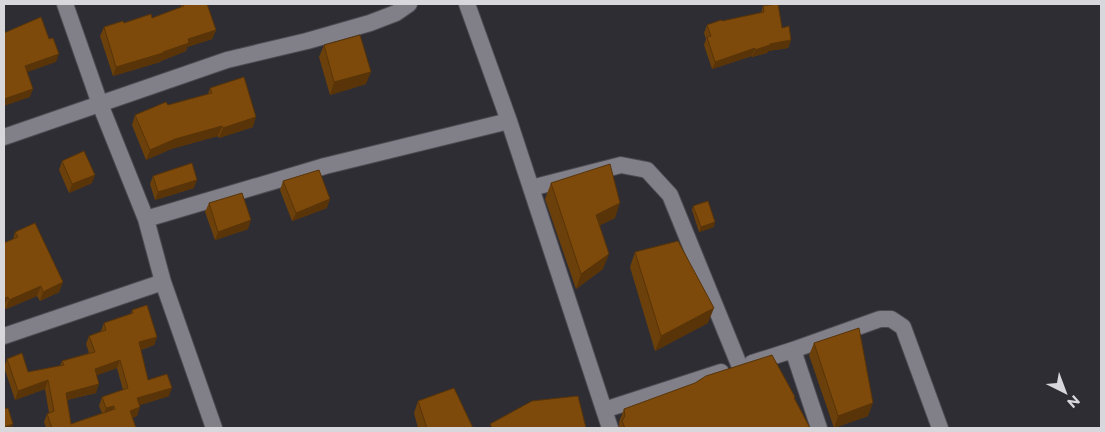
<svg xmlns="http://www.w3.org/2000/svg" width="1105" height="432" viewBox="0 0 1105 432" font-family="Montserrat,sans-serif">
<rect width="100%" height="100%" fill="#2e2d34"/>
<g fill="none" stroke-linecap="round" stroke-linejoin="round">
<defs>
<path id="minor" d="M65,4L100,104L146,219L163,282L214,428
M467,4L509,121L610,428
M4,137L227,60L307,41L370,23L396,13L409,4
M531,188L621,165L647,170L670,195L740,367
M146,219L325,166L509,121
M4,336L163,282
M793,350L819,428
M752,363L793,350L880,319H891L903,327L940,428
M604,410L721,372"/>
</defs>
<!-- minor casing -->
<use href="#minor" stroke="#4d4b52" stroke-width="18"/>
<!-- minor -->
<use href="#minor" stroke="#817f88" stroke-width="16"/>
</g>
<!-- wall -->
<path fill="#6c400a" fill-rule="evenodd" d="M182,4H207L216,30L212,39L187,47L186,51L161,61L160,62L113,76L100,36L104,27L152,18L180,8Z
M763,6L791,40L788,48L768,51L767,53L752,57V56L712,69L704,45L706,39L704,33L707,25L761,13Z
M324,45L366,84L330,95L319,57Z
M210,88L253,127L219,138L218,136L171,149L146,160L132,125L135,115L208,94Z
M62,161L92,183L69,193L59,170Z
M153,176L194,188L155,200L150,184Z
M283,181L327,208L292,221L280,190Z
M551,183L615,218L600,225L603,269L576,289L545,199Z
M209,203L248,229L215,240L205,212Z
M693,206L714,227L699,232L692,210Z
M15,232L63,282L59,292L40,301L37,296L6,309L4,306V243L13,239Z
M635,252L708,323L655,351L630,267Z
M132,310L157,337L154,345L141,350L148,380L169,396L140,405L137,416L132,418L136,428H46L44,422L47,414L49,413L45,389L15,400L4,367L7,359L28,372L60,366L62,361L89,353L86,344L89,336L101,331L104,323L131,314ZM117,368L123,390L102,397L99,406L102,413L71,424L67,400L96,393L97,375Z
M814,343L868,416L834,428L809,355Z
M795,397V399L810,428H619V422L624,409Z
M418,401L473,428H418L414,413Z"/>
<!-- shaded-wall -->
<path fill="#583408" d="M216,30L212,39L187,47L186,51L161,61L160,62L113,76L116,67L163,52L188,39Z
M791,40L788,48L768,51L767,53L752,57L755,50L770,44Z
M755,48L752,56L712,69L715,62Z
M59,54L56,62L22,74L25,66Z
M371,72L366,84L330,95L334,82Z
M33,89L30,97L4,106V99Z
M256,117L253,127L219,138L223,128Z
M222,126L218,136L171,149L146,160L150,150L175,139Z
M95,175L92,183L69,193L72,184Z
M197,180L194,188L155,200L158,192Z
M330,199L327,208L292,221L296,213Z
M620,203L615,218L591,230L596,215Z
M251,220L248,229L215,240L218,232Z
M715,222L714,227L699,232L701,227Z
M609,254L603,269L576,289L581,274Z
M63,282L59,292L40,301L43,292Z
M41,286L37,296L6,309L9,300Z
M8,297L4,306V298Z
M714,308L708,323L655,351L661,336Z
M157,337L154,345L136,351L139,342Z
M120,360L117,368L92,377L95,369Z
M48,380L45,389L15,400L18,391Z
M99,384L96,393L62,401L66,393Z
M172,388L169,396L134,407L137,398Z
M873,403L868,416L834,428L838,416Z
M114,406L110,415L103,417L106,408Z
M140,407L137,416L127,420L130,411Z
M13,424L12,428H4V427Z"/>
<!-- building -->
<path fill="#7d4a0c" stroke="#583408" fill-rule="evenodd" d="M183,4H207L216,30L188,39L189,43L163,52V53L116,67L104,27L123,21L124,23L151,14L152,18L184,6Z
M778,4L782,28L789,26L791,40L770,44V45L755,50V48L715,62L707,37L711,36L707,25L721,20L722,21L764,12L763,6Z
M41,17L49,39L53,38L59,54L25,66L33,89L4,99V33Z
M360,35L371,72L334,82L324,45Z
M244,77L256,117L223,128L222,126L175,139L150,150L135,115L166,102L168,105L212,93L210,88Z
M84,151L95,175L72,184L62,161Z
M192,163L197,180L158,192L153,176Z
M610,164L620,203L596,215L609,254L581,274L551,183Z
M319,170L330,199L296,213L283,181Z
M242,193L251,220L218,232L209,203Z
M708,201L715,222L701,227L693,206Z
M35,223L63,282L43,292L41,286L9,300L8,297L4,298V243L18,237L15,232Z
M678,241L714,308L661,336L635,252Z
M147,305L157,337L139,342L148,380L167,374L172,388L137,398L140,407L130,411L136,428H52L47,414L54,411L48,380L18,391L7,359L22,353L28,372L64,365L62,361L95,352L89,336L106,330L104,323L133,313L132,310ZM120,360L128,388L102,397L106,408L114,406L115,409L71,424L66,393L99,384L95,369Z
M859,328L873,403L838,416L814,343Z
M772,355L795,397L794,398L810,428H625L622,421L625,416L624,409L695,383L706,376Z
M454,388L473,428H427L418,401Z
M578,396L586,428H492L490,424L532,401Z
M8,408L13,424L4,427V409Z"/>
<!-- border -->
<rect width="1105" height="432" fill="none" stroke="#d8d7dc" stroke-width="10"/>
<!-- north arrow -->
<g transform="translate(1065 392) rotate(138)" stroke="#2e2d34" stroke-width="4" paint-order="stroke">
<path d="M0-4L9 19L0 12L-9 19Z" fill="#d8d7dc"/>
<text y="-8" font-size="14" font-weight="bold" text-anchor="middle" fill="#d8d7dc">N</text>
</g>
</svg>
